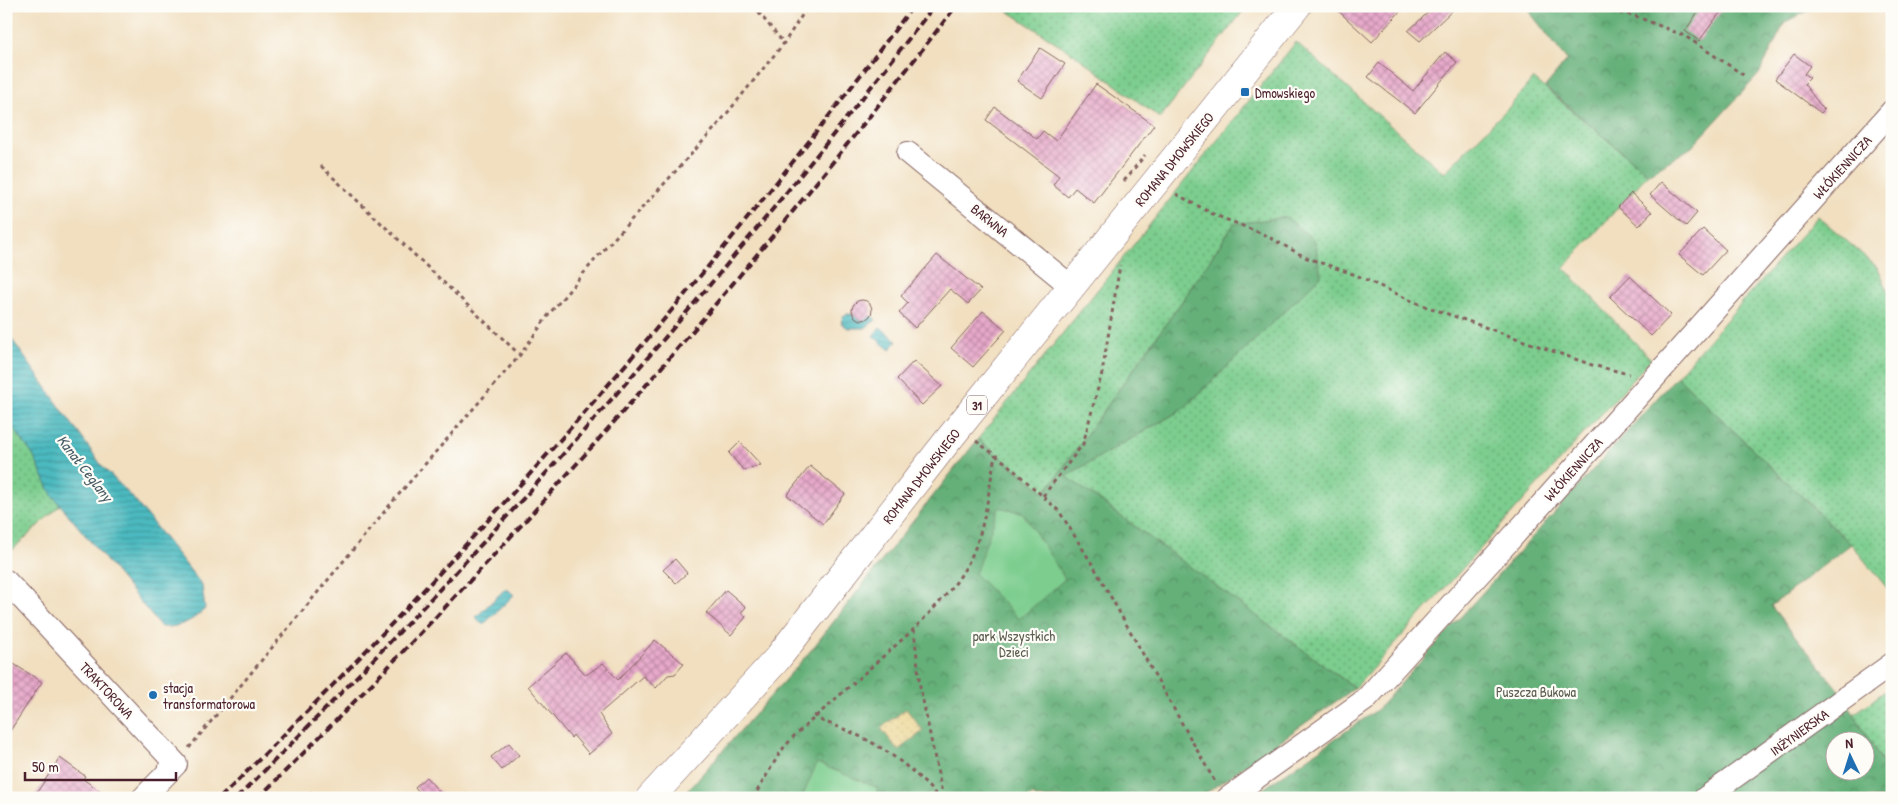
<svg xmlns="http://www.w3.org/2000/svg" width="1898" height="804" viewBox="0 0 1898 804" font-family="'Patrick Hand',sans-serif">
<defs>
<pattern id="grass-dots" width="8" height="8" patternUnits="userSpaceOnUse" patternTransform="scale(1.25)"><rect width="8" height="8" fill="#7ccd8e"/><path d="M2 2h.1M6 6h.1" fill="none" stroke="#68a674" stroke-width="1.8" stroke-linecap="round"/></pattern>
<pattern id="forest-crowns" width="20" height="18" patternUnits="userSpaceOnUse" patternTransform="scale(1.25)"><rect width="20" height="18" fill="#65b079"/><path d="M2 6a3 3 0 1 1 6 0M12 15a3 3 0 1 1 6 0" fill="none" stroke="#558f63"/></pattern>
<pattern id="sand-dots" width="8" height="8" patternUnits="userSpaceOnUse" patternTransform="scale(1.25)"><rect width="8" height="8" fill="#eeda9e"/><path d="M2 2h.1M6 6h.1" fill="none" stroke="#cebb88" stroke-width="1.8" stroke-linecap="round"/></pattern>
<pattern id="water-rules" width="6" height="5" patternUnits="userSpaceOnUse" patternTransform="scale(1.25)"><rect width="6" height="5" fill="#4bbac0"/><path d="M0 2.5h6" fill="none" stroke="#40979c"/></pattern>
<pattern id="building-cross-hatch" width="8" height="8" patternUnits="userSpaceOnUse" patternTransform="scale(1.25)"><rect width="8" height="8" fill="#e7a9ca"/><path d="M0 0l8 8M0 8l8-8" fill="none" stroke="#bd89a4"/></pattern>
</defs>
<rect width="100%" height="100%" fill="#fdfcf7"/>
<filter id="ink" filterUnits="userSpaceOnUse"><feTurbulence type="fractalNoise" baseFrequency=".02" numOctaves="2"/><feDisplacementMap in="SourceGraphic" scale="10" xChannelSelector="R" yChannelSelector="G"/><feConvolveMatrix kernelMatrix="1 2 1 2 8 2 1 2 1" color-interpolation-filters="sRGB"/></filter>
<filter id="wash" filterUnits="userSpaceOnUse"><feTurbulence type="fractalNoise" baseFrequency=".0096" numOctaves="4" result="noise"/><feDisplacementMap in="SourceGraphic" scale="20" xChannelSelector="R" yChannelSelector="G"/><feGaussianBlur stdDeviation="1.12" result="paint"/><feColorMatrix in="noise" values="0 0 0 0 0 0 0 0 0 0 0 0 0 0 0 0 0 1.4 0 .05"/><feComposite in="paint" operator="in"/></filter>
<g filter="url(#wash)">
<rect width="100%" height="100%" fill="#f1dfc0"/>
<!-- grass -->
<path fill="url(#grass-dots)" stroke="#63765c" d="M1000,6H1247L1160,118L1078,57Z
M1296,42L1444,173L1511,105L1533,78L1648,174L1564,268L1651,359L1355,688L1066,476L1183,409L1251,342L1234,224L1178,307L1045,493L978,439Z
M1818,216L1878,268L1892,299V594L1851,544L1677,376Z
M6,417L33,455L52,495L60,505L7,555Z
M1892,686V779L1854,714Z"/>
<!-- forest -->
<path fill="url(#forest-crowns)" stroke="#586852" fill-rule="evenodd" d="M1525,6H1818L1785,22L1759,74L1692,147L1648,174L1545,87L1567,60Z
M1286,217L1315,241L1321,276L1183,409L1066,476L1355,688L1199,798H1036L1033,795L1029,798H685L688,790L812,649L978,439L1045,493L1178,307L1234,224Z
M1677,376L1851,544L1771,606L1837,688L1854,714L1892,779V798H1250L1378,709ZM1836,742H1866V772H1836Z"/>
<!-- sand -->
<path fill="url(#sand-dots)" stroke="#9c7c64" d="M906,709L923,731L898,750L881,728Z"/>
<!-- park -->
<path fill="#7ccd8e" stroke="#63765c" d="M999,507L1023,513L1065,579L1019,619L975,574Z
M817,763L878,788L874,798H802Z"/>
<!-- water -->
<path fill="url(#water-rules)" stroke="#4a6c76" d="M847,314H852L859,320L872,316L876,320L865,328H848L841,323L843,316Z
M880,327L897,341L890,350L873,336Z
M6,331L102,466L132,497L202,585L205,609C192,621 180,628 161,627L52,495L33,455L6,417Z
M506,588L514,595L483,625L476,617Z"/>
<g id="blocks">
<!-- building -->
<path fill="url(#building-cross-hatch)" d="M1333,6H1405L1372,42Z
M1435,6L1455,8L1420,41L1408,31Z
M1702,6H1725L1699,41L1685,31Z
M1040,48L1065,64L1042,98L1017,81Z
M1445,52L1457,62L1415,113L1368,77L1379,63L1413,91Z
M1794,54L1810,66L1804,74L1810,78L1804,84L1824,110L1821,113L1775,79Z
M1096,84L1154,125L1094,203L1075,188L1068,197L1053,185L1059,176L986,120L995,107L1037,139L1043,131L1056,141Z
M1661,182L1697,213L1686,226L1650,195Z
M1631,193L1652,212L1639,226L1618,207Z
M1703,229L1726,250L1703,275L1679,255Z
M937,255L981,290L968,304L950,289L915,328L899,313L908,303L901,296Z
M1630,276L1671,315L1651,336L1610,297Z
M852 310a10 10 0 1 1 20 0a10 10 0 1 1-20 0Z
M983,311L1006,330L973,367L951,348Z
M914,361L942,386L922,405L897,379Z
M740,442L761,465L744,470L738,464L729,453Z
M810,466L845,494L823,524L787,495Z
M675,559L687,573L676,583L663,570Z
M726,590L746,607L741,613L746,617L731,635L706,613Z
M655,640L684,664L675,674L668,675L656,688L643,676L599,714L612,734L589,754L573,735L571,738L528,686L566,653L586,675L603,663L618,680Z
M6,659L42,682L6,737Z
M509,743L519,755L502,770L491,757Z
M60,758L85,776L83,779L110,798H33Z
M426,777L445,798H424L415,787Z"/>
</g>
</g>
<g filter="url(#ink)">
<use href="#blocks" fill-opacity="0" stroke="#84625f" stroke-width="1"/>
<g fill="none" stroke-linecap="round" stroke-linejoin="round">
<defs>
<path id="minor" d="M908,153L1072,287
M6,581L176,764L143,798
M1228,798L1365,700L1508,542L1892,111
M1705,798L1892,664"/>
<path id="major" d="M650,798L777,659L945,444L1297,6"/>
</defs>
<!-- minor casing -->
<use href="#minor" stroke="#84625f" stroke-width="24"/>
<!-- major casing -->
<use href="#major" stroke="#84625f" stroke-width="29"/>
<!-- path -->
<path stroke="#84625f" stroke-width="3" stroke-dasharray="4 4" stroke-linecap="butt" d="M753,6L784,43
M1588,6L1635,16L1685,36L1745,76
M321,166L520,355
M1124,181L1145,155
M1176,194L1215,215L1263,234L1307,258L1356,275L1414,302L1592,365L1629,374
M976,441L1006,463L1059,511L1094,567L1215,782
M1043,496L1083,444L1102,373L1120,265
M814,715L822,721C872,738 904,759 939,798
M189,748L394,500L520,355L550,313L599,255L716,127L784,43L808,6
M294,798L311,793L328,798
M753,798L781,751L795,735L914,629
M943,798L920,686L914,629C932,610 951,592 964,570C985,537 988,493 995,455"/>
<!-- minor -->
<use href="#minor" stroke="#fff" stroke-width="22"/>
<!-- major -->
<use href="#major" stroke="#fff" stroke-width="28"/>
<!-- rail -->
<path stroke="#4a1f2b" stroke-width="4" stroke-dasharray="8 4" stroke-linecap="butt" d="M220,798C471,553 703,286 913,6
M237,798C487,550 719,286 934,6
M258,798C509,552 741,285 956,6"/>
</g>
</g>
<!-- markers -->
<g fill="#1f6fb2" stroke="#fdfcf7" stroke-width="2">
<rect x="1240" y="87" width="10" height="10" rx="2.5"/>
<circle cx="153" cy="695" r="5"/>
</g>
<g text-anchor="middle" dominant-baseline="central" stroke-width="4.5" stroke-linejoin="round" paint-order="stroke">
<!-- shield labels -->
<rect fill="#fdfcf7" stroke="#806168" stroke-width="1" x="967" y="395.5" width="20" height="19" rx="4"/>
<g font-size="12" font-weight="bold" fill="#4a1f2b">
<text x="977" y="405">31</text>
</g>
<!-- poi labels -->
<g font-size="14" fill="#4a1f2b" stroke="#fdfcf7" text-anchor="start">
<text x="1255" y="92">Dmowskiego</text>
<text x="163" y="687">stacja<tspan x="163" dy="16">transformatorowa</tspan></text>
</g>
<!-- street labels -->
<g font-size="14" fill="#4a1f2b" stroke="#fdfcf7">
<text transform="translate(1174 159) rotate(-51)">ROMANA DMOWSKIEGO</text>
<text transform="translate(1842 167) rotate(-48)">WŁÓKIENNICZA</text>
<text transform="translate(990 220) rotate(39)">BARWNA</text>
<text transform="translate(1573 469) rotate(-48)">WŁÓKIENNICZA</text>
<text transform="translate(921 476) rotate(-52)">ROMANA DMOWSKIEGO</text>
<text transform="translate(107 690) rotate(47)">TRAKTOROWA</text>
<text transform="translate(1799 732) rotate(-36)">INŻYNIERSKA</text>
</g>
<!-- park labels -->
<g font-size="14" fill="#5c5c4e" stroke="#fdfcf7">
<text x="1014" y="635">park Wszystkich<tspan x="1014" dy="16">Dzieci</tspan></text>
<text x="1536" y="691">Puszcza Bukowa</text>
</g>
<!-- water labels -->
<g font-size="15" font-style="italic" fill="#4a5d67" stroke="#fdfcf7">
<text transform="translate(85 468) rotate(52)">Kanał Ceglany</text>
</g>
</g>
<!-- margin -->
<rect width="1898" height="804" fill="none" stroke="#fdfcf7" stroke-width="25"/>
<!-- north arrow -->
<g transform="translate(1850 756) rotate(356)"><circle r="24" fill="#fdfcf7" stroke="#b5a4a5"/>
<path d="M0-4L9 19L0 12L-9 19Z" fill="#1f6fb2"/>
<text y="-8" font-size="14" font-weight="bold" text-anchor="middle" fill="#4a1f2b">N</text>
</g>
<!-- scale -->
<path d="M25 772v8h151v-8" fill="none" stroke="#4a1f2b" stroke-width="2.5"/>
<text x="32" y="772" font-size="15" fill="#4a1f2b" stroke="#fdfcf7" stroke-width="4" paint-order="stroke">50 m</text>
</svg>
